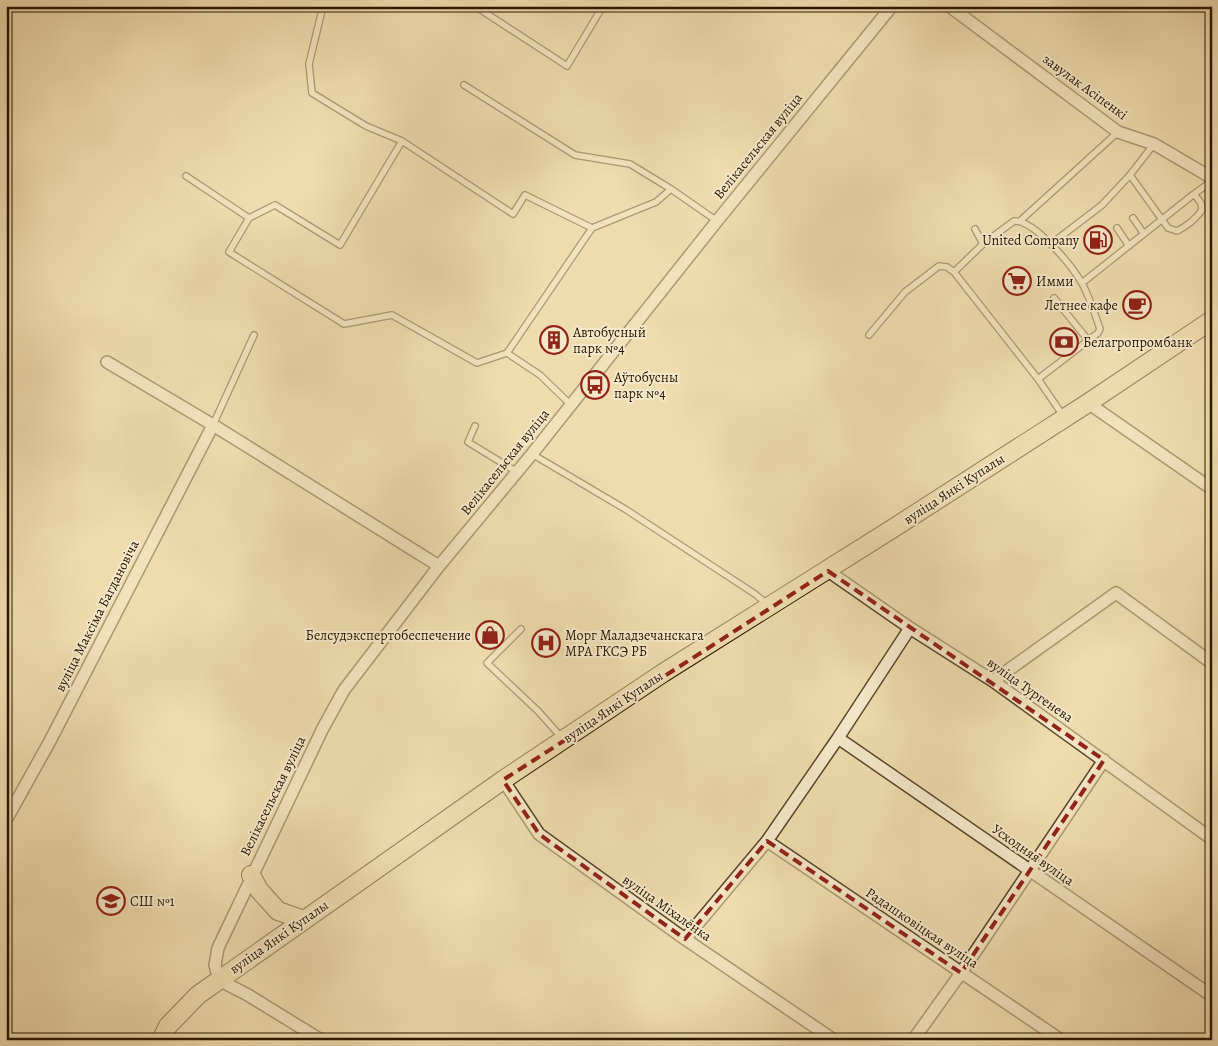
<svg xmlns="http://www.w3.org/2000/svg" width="1218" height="1046" viewBox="0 0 1218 1046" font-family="Alegreya,serif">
<rect width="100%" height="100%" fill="#efdcae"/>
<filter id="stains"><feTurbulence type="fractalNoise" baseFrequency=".004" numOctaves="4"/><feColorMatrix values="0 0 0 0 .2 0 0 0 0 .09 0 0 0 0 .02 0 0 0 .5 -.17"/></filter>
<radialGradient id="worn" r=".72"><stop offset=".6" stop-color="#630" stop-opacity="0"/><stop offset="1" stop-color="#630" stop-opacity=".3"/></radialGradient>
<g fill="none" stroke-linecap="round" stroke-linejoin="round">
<defs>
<path id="service" d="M481,10L567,66L603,6
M464,85L575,155L630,164L671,189
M402,141L513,214L525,195L592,228
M1154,144L1130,175L1168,228L1177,231C1187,226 1195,220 1202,210L1201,203L1194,194
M186,176L249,218L275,205L340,245L402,141L366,126L312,93L309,64L323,6
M249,218L229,252L344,324L392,315L477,363L507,353
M1133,218L1144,234
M1014,221C1035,220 1073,267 1083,285C1090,299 1095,314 1100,329L1098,333L1038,379L954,272L983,244Z
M1020,221L1118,132
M1117,228L1129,246
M975,229L983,244
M1051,244L1102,205L1130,175
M1082,283L1194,194L1212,181
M1054,298L1088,340
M869,335L905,292L939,266L947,267L954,272
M1038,379L1064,417
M571,405L540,375L507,353L592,228L656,202L671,189L717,221
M213,425L254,335
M475,426L468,442L517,472
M532,454L625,509L755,594L768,605
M521,629L487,663L538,711L562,738"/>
<path id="minor" d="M949,6L1118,132L1154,144L1212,178
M107,362L213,425
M1088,403L1212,489
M828,571L910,628L993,681L1212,839
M993,681L1116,593L1212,663
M838,738L1212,996
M503,780L539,834L685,939L834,1040
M6,820L50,741L213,425L439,566
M767,841L1061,1040
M685,939L767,841L838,738L910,628
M321,1040L248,995L219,980L215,965L218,948L323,728L344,690L439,566L532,454L717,221L892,6
M913,1040L961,973L1104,760"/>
<path id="primary" d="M251,875L259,890L278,911L304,920
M161,1040L168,1026L198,995L503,780L663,673L892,529L1088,403L1212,320"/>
</defs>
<!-- service casing -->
<use href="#service" stroke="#5a482c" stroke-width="8"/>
<!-- minor casing -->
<use href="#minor" stroke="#5a482c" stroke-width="14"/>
<!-- primary casing -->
<use href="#primary" stroke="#291600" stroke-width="20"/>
<!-- service -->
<use href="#service" stroke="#f5e8ca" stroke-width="5.5"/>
<!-- minor -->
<use href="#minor" stroke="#f5e8ca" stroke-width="11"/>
<!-- primary -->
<use href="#primary" stroke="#efdcae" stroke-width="18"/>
</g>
<!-- marked area -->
<path d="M0 0H1218V1046H0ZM828,571L1104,760L961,973L767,841L685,939L539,834L503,780Z" fill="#efdcae" fill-opacity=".55" fill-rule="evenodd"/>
<path fill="none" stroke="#8f2418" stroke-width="4" stroke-dasharray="10 6" stroke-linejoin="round" d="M828,571L1104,760L961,973L767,841L685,939L539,834L503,780Z"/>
<!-- icons -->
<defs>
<symbol id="fuel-ring" viewBox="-11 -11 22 22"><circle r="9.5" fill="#f5e8ca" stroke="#8f2418" stroke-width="1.5"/><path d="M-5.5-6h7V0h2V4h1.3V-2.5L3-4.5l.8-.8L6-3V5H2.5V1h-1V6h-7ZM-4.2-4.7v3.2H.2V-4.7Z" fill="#8f2418"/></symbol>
<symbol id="supermarket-ring" viewBox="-11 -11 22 22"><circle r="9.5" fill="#f5e8ca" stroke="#8f2418" stroke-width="1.5"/><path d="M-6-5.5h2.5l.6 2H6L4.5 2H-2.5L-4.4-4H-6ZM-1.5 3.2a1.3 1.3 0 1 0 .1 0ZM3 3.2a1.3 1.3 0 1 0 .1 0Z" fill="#8f2418"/></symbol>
<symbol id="cafe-ring" viewBox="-11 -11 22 22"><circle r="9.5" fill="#f5e8ca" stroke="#8f2418" stroke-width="1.5"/><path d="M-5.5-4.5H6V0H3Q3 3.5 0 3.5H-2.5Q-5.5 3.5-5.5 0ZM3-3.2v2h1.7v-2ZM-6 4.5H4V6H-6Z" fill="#8f2418"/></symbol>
<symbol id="building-ring" viewBox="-11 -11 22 22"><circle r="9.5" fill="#f5e8ca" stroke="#8f2418" stroke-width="1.5"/><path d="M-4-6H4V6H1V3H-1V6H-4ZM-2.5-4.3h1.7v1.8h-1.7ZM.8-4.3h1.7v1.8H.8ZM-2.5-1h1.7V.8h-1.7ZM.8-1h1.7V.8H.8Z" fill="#8f2418"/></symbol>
<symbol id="bank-ring" viewBox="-11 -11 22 22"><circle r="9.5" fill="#f5e8ca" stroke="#8f2418" stroke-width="1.5"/><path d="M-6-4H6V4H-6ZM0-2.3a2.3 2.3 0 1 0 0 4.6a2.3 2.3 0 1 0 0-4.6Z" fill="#8f2418"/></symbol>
<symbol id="bus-ring" viewBox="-11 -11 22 22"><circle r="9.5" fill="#f5e8ca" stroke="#8f2418" stroke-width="1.5"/><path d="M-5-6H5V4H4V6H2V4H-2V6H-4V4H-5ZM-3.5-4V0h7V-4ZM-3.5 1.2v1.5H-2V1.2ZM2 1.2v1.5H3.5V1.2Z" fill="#8f2418"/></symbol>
<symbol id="shop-ring" viewBox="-11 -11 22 22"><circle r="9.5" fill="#f5e8ca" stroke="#8f2418" stroke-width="1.5"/><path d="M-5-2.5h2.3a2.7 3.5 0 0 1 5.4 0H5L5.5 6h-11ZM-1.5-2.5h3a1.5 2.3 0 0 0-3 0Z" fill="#8f2418"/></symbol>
<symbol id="hospital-ring" viewBox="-11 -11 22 22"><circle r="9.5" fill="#f5e8ca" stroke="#8f2418" stroke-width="1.5"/><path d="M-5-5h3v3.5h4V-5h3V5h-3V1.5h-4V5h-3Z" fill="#8f2418"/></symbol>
<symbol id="school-ring" viewBox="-11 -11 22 22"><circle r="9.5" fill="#f5e8ca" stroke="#8f2418" stroke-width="1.5"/><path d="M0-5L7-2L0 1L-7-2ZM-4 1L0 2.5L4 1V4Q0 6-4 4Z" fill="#8f2418"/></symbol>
</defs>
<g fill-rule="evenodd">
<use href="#fuel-ring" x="1082" y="224" width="32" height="32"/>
<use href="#supermarket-ring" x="1001" y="265" width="32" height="32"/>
<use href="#cafe-ring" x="1121" y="289" width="32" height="32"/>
<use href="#building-ring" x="538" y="324" width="32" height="32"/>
<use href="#bank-ring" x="1048" y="326" width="32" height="32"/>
<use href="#bus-ring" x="579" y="369" width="32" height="32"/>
<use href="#shop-ring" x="474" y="619" width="32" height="32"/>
<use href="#hospital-ring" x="530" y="627" width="32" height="32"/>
<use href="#school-ring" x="95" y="885" width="32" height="32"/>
</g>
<g text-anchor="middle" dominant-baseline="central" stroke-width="4" stroke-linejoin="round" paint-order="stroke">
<!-- street labels -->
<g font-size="14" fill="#291600" stroke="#f5e8ca">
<text transform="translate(1085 87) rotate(36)">завулак Асіпенкі</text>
<text transform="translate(758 146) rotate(-51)">Велікасельская вуліца</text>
<text transform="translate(505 462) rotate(-51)">Велікасельская вуліца</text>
<text transform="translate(954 489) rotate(-33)">вуліца Янкі Купалы</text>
<text transform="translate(97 616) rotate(-63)">вуліца Максіма Багдановіча</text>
<text transform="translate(1030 690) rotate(35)">вуліца Тургенева</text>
<text transform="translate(613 707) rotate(-34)">вуліца Янкі Купалы</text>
<text transform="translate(273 796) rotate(-64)">Велікасельская вуліца</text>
<text transform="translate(1033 855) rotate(35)">Усходняя вуліца</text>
<text transform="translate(667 908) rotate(35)">вуліца Міхалёнка</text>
<text transform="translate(922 928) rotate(34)">Радашковіцкая вуліца</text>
<text transform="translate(279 937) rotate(-35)">вуліца Янкі Купалы</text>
</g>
<!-- poi labels -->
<g font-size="14" fill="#291600" stroke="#f5e8ca" text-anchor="start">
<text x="1079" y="240" text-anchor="end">United Company</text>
<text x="1036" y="281">Имми</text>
<text x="1118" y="305" text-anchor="end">Летнее кафе</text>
<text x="573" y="332">Автобусный<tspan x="573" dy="16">парк №4</tspan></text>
<text x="1083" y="342">Белагропромбанк</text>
<text x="614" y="377">Аўтобусны<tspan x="614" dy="16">парк №4</tspan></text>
<text x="471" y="635" text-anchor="end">Белсудэкспертобеспечение</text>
<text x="565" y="635">Морг Маладзечанскага<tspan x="565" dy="16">МРА ГКСЭ РБ</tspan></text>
<text x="130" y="901">СШ №1</text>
</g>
</g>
<!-- margin -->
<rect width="1218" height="1046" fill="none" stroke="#efdcae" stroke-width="25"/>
<rect x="8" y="8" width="1203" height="1031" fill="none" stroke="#291600" stroke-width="2.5"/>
<rect x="12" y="12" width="1193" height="1021" fill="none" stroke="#291600"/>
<rect width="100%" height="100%" filter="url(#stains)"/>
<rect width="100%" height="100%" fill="url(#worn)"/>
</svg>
